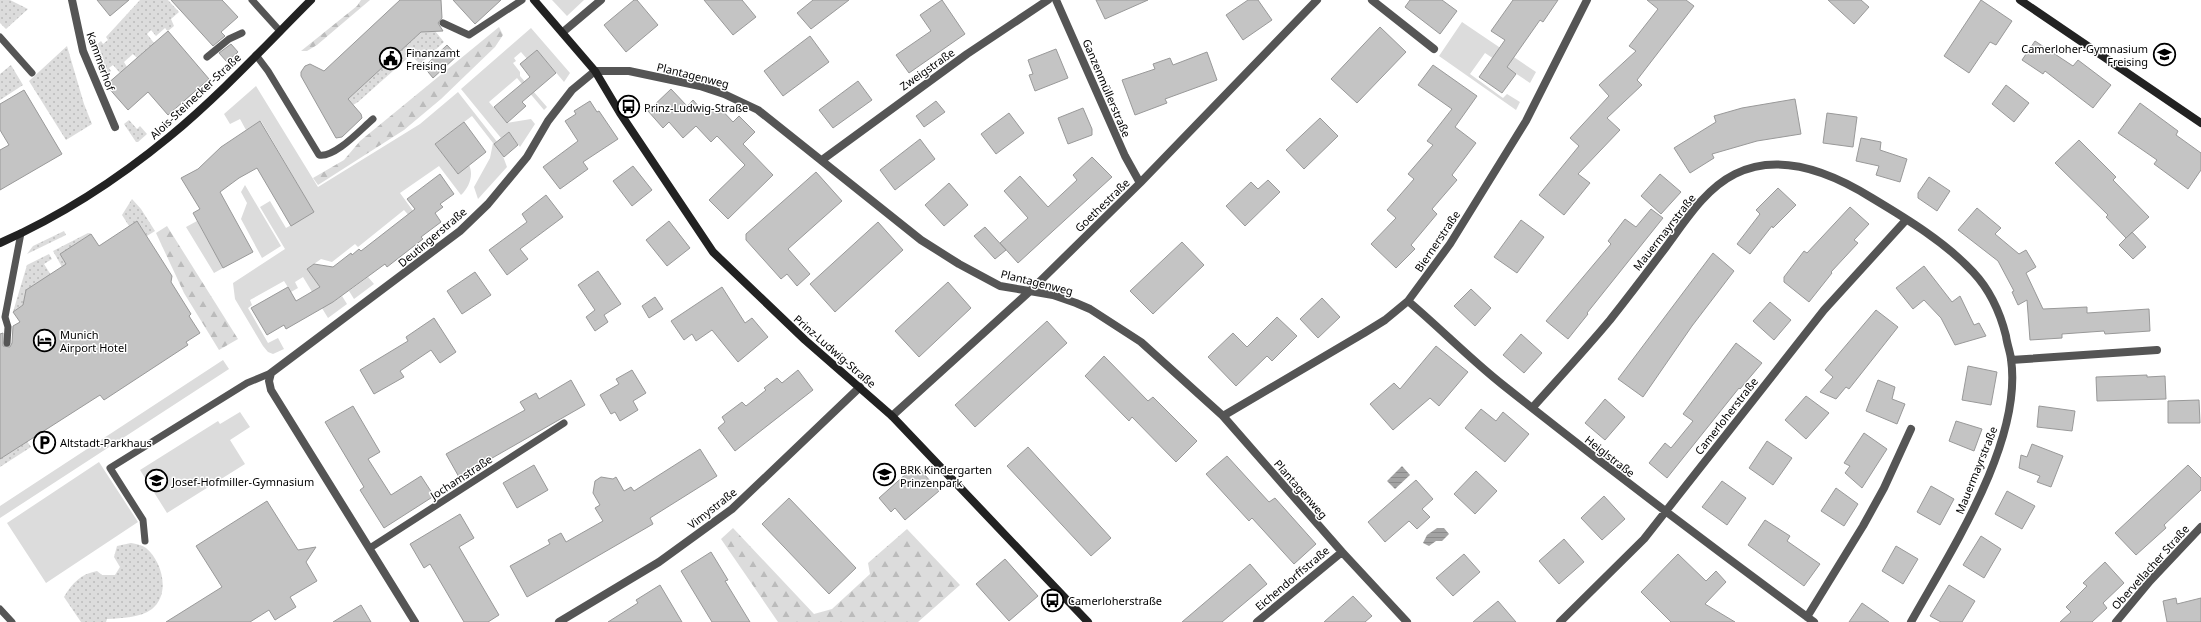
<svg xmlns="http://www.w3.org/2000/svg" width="2201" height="622" viewBox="0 0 2201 622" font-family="'Noto Sans',sans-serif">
<defs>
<pattern id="grass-dots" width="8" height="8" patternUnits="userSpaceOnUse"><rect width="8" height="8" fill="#dcdcdc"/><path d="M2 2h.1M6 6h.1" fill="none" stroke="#bbb" stroke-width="1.8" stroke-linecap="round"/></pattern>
<pattern id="forest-firs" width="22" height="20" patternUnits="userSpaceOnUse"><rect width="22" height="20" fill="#dcdcdc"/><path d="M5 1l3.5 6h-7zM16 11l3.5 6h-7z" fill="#bbb"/></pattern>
<pattern id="water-rules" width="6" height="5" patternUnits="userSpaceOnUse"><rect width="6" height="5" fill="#a3a3a3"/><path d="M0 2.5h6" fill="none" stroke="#8b8b8b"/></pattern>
</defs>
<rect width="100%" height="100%" fill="#fff"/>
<!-- grass -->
<path fill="url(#grass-dots)" d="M0,0H10L28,9L6,29L0,23Z
M140,0H168L179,12L171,19L174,26L168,31L165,28L156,36L151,30L147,34L154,43L137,58L133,54L124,62L127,67L120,73L113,65L109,68L111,71L104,77L93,48L101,41L103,44L108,40L106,37Z
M435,31L444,42L420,64L411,55L358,102L353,105L348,99L421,32Z
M67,46L84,104L92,124L66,140L29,81Z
M11,65L23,85L0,100V74Z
M129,120L137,129L140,126L147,134L138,142H136L124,124Z
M132,199L141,209L155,231L147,236L137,221L129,226L122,215Z
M64,231L66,235L27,254L33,246Z
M88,233L91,234L60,254L66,264L62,267L53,251Z
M49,254L52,259L44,264L51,275L23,305L13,312L27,265Z
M27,441L31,447L0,467V459Z
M131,543C136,544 142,545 146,548C162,561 171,594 152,609C140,618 122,618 107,619L106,622H81L64,597C72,583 81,574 97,571L102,575H115L120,567L114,557L117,546Z"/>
<!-- forest -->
<path fill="url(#forest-firs)" d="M361,0H370L317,45L307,51H301L357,6Z
M499,27L503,35L495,47L441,99L404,130L318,185L313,178L344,160L360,141Z
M167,226L238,339L219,350L184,293L156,233Z
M733,528L814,614L832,609L870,574L868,563L907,529L960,585L918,622H778L721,539Z"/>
<!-- garden -->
<path fill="#dcdcdc" d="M552,0H584L567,16Z
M1462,22L1536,72L1530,83L1485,53L1470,74L1503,98L1507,94L1520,102L1516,110L1439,56Z
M531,28L570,73L564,82L537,50L527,59L521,52L514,58L516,61L513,63L520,72V76L547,107L544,110L517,78L489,102L507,123L531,119L535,124L520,147L509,132L501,138L461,89Z
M256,86L318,187L420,124L458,92L498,143L507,167L478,199L474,187L490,158L493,143L472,116L435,144L457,173L469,165C474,175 469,188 461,195L439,166L400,193L416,215L412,219L404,210L358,247L355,244L332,262L321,259L307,269L332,303L342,296L347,304L328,318L303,277L295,282L298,288L291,292L284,281L250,300L252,305L248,308L268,343L278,338L284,349L273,354L268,352L263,346L235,299L233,283L285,249L260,207L270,201L286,228L314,212L261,121L246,130L240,119L230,124L224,114Z
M245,185L281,246L262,258L241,219L247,203L241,192Z
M197,221L223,268L214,273L186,227Z
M368,277L374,284L354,299L349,291Z
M223,360L229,369L0,518V506Z
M240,412L250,427L230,440L245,464L167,513L140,470L218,421L220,424Z
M99,462L138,522L46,583L7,523Z"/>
<!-- water -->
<path fill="url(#water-rules)" d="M1402,466L1410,475L1395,489L1387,481Z
M1437,528H1444L1449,534L1442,541H1436L1429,546L1423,543L1427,535Z"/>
<!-- building -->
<path fill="#c4c4c4" stroke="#999" d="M97,0H129L110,16Z
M171,0H222L238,17L221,32L225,36L213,46Z
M400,0H441L442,18L438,23L443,31L421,32L348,99L361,114L362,118L342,137L336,138L301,76V72L305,66L310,64L324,71Z
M453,0H501L475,24Z
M634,0H637L658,25L626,52L604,25Z
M704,0H742L756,17L733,35Z
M813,0H849L811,29L797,13Z
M942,0L965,34L909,73L896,55L931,31L920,15Z
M1096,0H1148L1105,19Z
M1248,0H1258L1272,20L1243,40L1226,15Z
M1410,0H1442L1457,11L1440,34L1405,7Z
M1513,0H1558L1543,22L1540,20L1507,67L1516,74L1502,93L1479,77L1505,40L1491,31Z
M1647,0H1686L1694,6L1637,80L1642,85L1607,118L1620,130L1578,174L1590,183L1564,215L1539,195L1579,146L1570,138L1609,96L1599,85L1636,51L1629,46L1658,9Z
M1828,0H1861L1869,7L1854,24Z
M1981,0L2012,21L1996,45L1990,42L1969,73L1944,56Z
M1380,27L1406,52L1357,103L1331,79Z
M168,31L209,79L168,115L148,92L128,110L106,85Z
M810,36L829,62L783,96L764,71Z
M2035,41L2073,66L2078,60L2111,85L2093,108L2045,71L2043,74L2022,60Z
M231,44L238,52L227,62L219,53Z
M447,45L457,56L433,78L424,67Z
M1056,49L1068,78L1035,91L1029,75L1033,74L1028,60Z
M537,50L556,73L522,102L526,106L507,123L494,107L530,77L520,64Z
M1207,52L1217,80L1165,99L1167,103L1135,115L1122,80L1155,69L1153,64L1170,58L1173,65Z
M1433,65L1477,96L1455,127L1476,143L1452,175L1457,180L1432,209L1437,214L1411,245L1415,249L1396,268L1371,244L1396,218L1387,210L1414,179L1408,174L1433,145L1427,141L1452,109L1418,85Z
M858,81L872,100L833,128L819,110Z
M2006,85L2029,103L2014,122L1992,104Z
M671,89L687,106L693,100L707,116L718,106L733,122L739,116L755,132L743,144L773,175L728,219L709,200L745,165L717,136L711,142L696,126L683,138L669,122L663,128L648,111Z
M24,90L62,154L0,190V150L9,145L0,130V104Z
M1795,99L1801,134L1757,141L1712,154L1714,158L1690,173L1674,148L1716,122L1714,116L1742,108Z
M590,101L597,112L599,111L618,139L583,162L588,169L560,189L543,167L578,141L565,121L576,114L574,111Z
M936,101L945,112L924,127L916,116Z
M2140,103L2178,131L2176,135L2201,153V170L2188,189L2154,164L2157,160L2118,133Z
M1083,108L1092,129V135L1068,144L1058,118Z
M1009,113L1024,133L996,154L981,134Z
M1827,113L1857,117L1853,147L1823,143Z
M1320,118L1338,136L1304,169L1286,150Z
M260,121L314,212L291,226L257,168L239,178L220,192L253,252L223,268L193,213L200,209L181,178L198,169L221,147Z
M464,122L486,152L458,174L435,144Z
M509,132L518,145L504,157L494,144Z
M1861,138L1881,142L1880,150L1907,159L1900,182L1876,175L1879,166L1856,161Z
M920,139L935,159L895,190L880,170Z
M2079,140L2116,177L2113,180L2149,217L2126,238L2106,217L2108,215L2055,163Z
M1092,157L1112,177L1018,263L1000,243L1028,218L1004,191L1020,176L1048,207L1077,180L1073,175Z
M633,166L652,190L632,206L613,181Z
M816,172L842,201L788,249L810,274L797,286L787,274L781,279L746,240V234Z
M440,174L454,194L440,204L443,207L435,213L441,222L421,237L423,239L387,267L385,264L333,302L286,329L284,325L267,335L251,308L288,287L296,301L320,287L307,269L314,264L333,267L351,253L352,255L359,249L361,251L415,209L407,199Z
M1660,174L1681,192L1661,214L1641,196Z
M1929,177L1950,191L1937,211L1918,198V193Z
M1268,180L1280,192L1245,226L1226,206L1251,182L1258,189Z
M949,183L968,205L944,226L925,205Z
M1778,188L1796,205L1773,228L1772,226L1750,254L1737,244L1760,214L1756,210Z
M546,195L563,217L520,249L528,259L507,275L489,250L527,222L522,214Z
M1850,207L1869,224L1854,240L1858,243L1831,272L1832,273L1809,302L1784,282V277L1804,251L1807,253Z
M1977,208L2001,228L1995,234L2019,254L2026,250L2036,267L2026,273L2043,309L2087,307V313L2149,309L2150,331L2105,334L2104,331L2062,334V338L2030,340L2027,300L2018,305L2012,292L2014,291L1998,261L1958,230Z
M1651,209L1663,218L1587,313L1588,314L1568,339L1546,321L1611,244L1608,241L1625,219L1636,227Z
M1521,220L1544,237L1517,273L1494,257Z
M137,221L172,276L171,282L191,314L189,316L200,333L186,342L188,345L104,400L100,395L0,459V334L3,333V346L10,347L12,343L13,326L20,322L13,312L23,305L26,290L66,264L60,254L91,234L99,246Z
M669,221L690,248L667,266L646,240Z
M878,222L903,250L835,312L810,284Z
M985,227L1006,250L995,259L974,236Z
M2132,232L2146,247L2133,259L2119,245Z
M1182,242L1204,265L1153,314L1130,291Z
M1713,253L1734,271L1692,326L1643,397L1618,379Z
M1924,266L1952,302L1960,296L1974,325L1979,323L1986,336L1955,345L1941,318L1924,300L1913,309L1896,288Z
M598,271L621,304L604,315L608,322L595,331L586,317L595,310L578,285Z
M475,272L491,295L462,314L447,291Z
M948,282L971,308L919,357L895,331Z
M722,287L745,323L752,318L768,337L738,362L712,330L696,341L692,334L684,340L671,321Z
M1471,289L1491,308L1475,326L1454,306Z
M655,297L663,309L649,318L642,306Z
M1322,298L1340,317L1318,338L1300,319Z
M1770,302L1791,320L1774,340L1753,321Z
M1876,310L1898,327L1849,389L1846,387L1836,399L1820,392L1833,377L1825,370Z
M1277,317L1297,336L1272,361L1267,356L1236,386L1208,357L1233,333L1247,347Z
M434,318L456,352L440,363L431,350L400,371L404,377L374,394L360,370L408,341L406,337Z
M1047,321L1067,343L975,427L955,405Z
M1521,334L1542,353L1524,373L1503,355Z
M1736,343L1762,363L1740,389L1739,388L1667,478L1649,463L1665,443L1671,448L1693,421L1683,414Z
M1436,346L1468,372L1439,406L1430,398L1393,430L1370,404L1394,383L1400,389Z
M1104,356L1148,401L1153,397L1197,441L1176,462L1132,417L1129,421L1085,376Z
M1968,366L1997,372L1991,405L1962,400Z
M632,370L646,393L633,401L638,410L620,421L615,412L611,414L600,395L619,384L616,379Z
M798,370L813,390L735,451L718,428L725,422L722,417L742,402L746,406L766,390L764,388L777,378L782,383Z
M2147,375V377L2165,376L2166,399L2097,401L2096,377Z
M571,380L585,405L459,477L446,454L525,410L520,402L536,393L539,399Z
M1878,380L1895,387L1892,399L1905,404L1897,424L1866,411Z
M1806,396L1829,413L1806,439L1785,420Z
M1605,399L1625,417L1605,440L1585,423Z
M2199,400L2200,423H2168V401Z
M353,406L380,452L368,459L391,495L421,476L434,496L384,528L360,490L364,487L325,422Z
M2039,406L2075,411L2072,431L2037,427Z
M1481,409L1496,421L1503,412L1529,434L1505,462L1465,428Z
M1956,421L1982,429L1974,451L1949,441Z
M1864,433L1887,449L1862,488L1845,473L1850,466L1844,463Z
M1767,441L1792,458L1773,485L1749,468Z
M2032,444L2063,456L2051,487L2037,482L2040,476L2019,468L2021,455L2027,457Z
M1028,447L1111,538L1091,556L1007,466Z
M700,449L717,476L650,518L653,524L527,597L510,566L550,544L548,540L561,533L566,542L603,521L595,508L600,505L593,493L595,481L601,477L613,479L616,477L624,491L631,487L634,491Z
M1227,456L1269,502L1275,498L1316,544L1294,564L1252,518L1249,521L1206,474Z
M534,465L548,490L517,508L503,483Z
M916,465L939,491L905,520L895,508L891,512L879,498Z
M2188,465L2201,478V490L2164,525L2166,528L2136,555L2115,533Z
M1476,471L1497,491L1475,514L1454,494Z
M1416,480L1433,499L1422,509L1430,517L1417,529L1409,521L1385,542L1368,522Z
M1722,481L1746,498L1727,525L1702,507Z
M1931,486L1954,499L1940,525L1917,512Z
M1836,488L1858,504L1844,526L1821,511Z
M2007,491L2035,506L2022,529L1995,514Z
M1604,496L1625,519L1602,540L1581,518Z
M789,498L856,568L829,594L762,524Z
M267,501L298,550L316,547L306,562L317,581L290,597L296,607L275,620L269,610L250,622H166L222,587L196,546Z
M460,514L474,538L459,547L499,615L488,622H464L430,564L424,568L410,544Z
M1765,520L1790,536L1787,541L1820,564L1804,586L1748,545Z
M1981,536L2001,549L1984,578L1963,565Z
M1564,539L1584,562L1559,584L1539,561Z
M1896,546L1918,559L1903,584L1882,571Z
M711,552L728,580L725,581L750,622H712L681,571Z
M1464,554L1480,572L1453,596L1436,578Z
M1678,554L1706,581L1716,571L1726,582L1705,604L1735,622H1671L1641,592Z
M1005,559L1038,596L1009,621L976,584Z
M2105,562L2124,583L2103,603L2107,608L2092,622H2060L2071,612L2066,607L2087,586L2083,583Z
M1250,564L1267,584L1222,622H1182Z
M660,585L682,622H608L638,603L636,600Z
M1949,585L1975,601L1962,622H1941L1930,616Z
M1353,596L1372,616L1365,622H1324Z
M2176,598L2177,604L2201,598V622H2167L2163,601Z
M1498,601L1516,622H1473Z
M1862,603L1889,622H1849Z
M361,605L371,622H333Z"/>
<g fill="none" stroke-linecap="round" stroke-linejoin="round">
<!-- lane -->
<path stroke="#555" stroke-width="7" d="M252,0L280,31
M443,23L469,35L522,0
M0,37L32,73
M256,55L268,71L319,155C335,158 361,129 373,119
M207,57L229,39L242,33
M7,343L8,327L5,317L21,233
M145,541L143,520L110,468L247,383L271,373
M370,548L564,423
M0,609L12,622"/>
<!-- street -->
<path stroke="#555" stroke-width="8" d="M72,0L83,51L115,127
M1056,0L1125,156L1140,183
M1372,0L1434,49
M563,32L601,0
M822,160L967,54L1048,0
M1408,301C1440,328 1470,359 1503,385C1605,466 1709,545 1814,622
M2011,360L2157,350
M1533,407C1559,378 1585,350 1610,320C1629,296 1648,271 1666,247C1686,220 1705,189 1735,174C1781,151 1832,173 1872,198C1907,219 1945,242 1973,272C1990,290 2000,312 2006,336C2007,344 2010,351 2011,359C2023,442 1950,552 1911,622
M892,416L1029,292L1140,183L1317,0
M1223,416L1364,333L1385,320L1408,301L1450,244L1526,121L1587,0
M1807,617L1863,526L1884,488L1911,429
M415,622L271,390L269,381L271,373L460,231L488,204L527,157L548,121L572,90L595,71H629L700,86L724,94L758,110L921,240L959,264L1000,286L1053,295L1076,303L1090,309L1141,342L1223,416L1342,552L1407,622
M559,622L659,562L732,509L860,387
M1257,622L1342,552
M1560,622L1644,539L1824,310L1906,220
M2116,622L2150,581L2201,527"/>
<!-- secondary -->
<path stroke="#222" stroke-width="8" d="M534,0L595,71L620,113L713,252L805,340L892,416L1088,622
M2020,0L2201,123
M0,243C61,216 118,179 169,137C220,95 265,46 311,0"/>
</g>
<!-- icons -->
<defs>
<symbol id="school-ring" viewBox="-11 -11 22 22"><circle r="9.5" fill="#fff" stroke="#000" stroke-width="1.5"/><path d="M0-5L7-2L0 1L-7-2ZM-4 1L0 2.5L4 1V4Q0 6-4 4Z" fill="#000"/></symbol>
<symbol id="civic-ring" viewBox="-11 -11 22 22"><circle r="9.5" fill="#fff" stroke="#000" stroke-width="1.5"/><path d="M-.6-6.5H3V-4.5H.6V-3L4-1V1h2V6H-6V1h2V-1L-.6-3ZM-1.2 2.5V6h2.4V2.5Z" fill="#000"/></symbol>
<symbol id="bus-ring" viewBox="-11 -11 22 22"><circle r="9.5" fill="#fff" stroke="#000" stroke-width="1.5"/><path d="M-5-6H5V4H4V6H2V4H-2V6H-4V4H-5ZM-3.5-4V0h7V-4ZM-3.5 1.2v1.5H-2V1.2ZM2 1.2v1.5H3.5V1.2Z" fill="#000"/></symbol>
<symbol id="hotel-ring" viewBox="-11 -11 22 22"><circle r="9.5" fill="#fff" stroke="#000" stroke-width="1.5"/><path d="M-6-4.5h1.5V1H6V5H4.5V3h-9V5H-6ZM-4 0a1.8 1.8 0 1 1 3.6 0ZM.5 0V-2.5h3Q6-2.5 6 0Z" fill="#000"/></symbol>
<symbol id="parking-ring" viewBox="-11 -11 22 22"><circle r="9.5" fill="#fff" stroke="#000" stroke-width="1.5"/><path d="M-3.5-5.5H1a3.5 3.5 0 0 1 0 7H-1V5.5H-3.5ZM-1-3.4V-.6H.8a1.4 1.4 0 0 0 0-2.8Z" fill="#000"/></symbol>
</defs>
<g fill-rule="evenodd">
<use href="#school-ring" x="2152" y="42" width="25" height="25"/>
<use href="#civic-ring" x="378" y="46" width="25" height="25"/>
<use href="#bus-ring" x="616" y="94" width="25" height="25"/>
<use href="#hotel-ring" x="32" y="328" width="25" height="25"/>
<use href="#parking-ring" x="32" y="430" width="25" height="25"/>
<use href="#school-ring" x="872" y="462" width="25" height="25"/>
<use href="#school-ring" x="144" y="468" width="25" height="25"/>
<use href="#bus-ring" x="1040" y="588" width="25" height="25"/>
</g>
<g text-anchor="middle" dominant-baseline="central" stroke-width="3" stroke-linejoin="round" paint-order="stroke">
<!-- poi labels -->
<g font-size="11" fill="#000" stroke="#fff" text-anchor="start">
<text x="2148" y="48" text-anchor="end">Camerloher-Gymnasium<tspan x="2148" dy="13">Freising</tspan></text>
<text x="406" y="52">Finanzamt<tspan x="406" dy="13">Freising</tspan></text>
<text x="644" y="107">Prinz-Ludwig-Straße</text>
<text x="60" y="334">Munich<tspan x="60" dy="13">Airport Hotel</tspan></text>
<text x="60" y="442">Altstadt-Parkhaus</text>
<text x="900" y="469">BRK Kindergarten<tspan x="900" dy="13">Prinzenpark</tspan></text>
<text x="172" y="481">Josef-Hofmiller-Gymnasium</text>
<text x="1068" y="600">Camerloherstraße</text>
</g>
<!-- street labels -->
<g font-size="11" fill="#000" stroke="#fff">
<text transform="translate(101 61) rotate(70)">Kammerhof</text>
<text transform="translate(927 69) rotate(-35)">Zweigstraße</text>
<text transform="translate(693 75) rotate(14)">Plantagenweg</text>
<text transform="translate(1107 88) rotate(67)">Ganzenmüllerstraße</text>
<text transform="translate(195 96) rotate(-43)">Alois-Steinecker-Straße</text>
<text transform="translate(1102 205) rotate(-44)">Goethestraße</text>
<text transform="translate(1664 232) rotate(-52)">Mauermayrstraße</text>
<text transform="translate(432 237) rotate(-40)">Deutingerstraße</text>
<text transform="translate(1437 241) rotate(-56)">Biernerstraße</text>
<text transform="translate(1037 282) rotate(14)">Plantagenweg</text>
<text transform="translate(835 351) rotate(41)">Prinz-Ludwig-Straße</text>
<text transform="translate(1726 416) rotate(-52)">Camerloherstraße</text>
<text transform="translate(1610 456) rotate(38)">Heiglstraße</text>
<text transform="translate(1976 470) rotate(-68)">Mauermayrstraße</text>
<text transform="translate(461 477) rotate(-33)">Jochamstraße</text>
<text transform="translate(1301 489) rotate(49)">Plantagenweg</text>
<text transform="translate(712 508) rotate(-38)">Vimystraße</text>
<text transform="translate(2150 567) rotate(-48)">Obervellacher Straße</text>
<text transform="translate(1292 578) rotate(-40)">Eichendorffstraße</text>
</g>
</g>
</svg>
